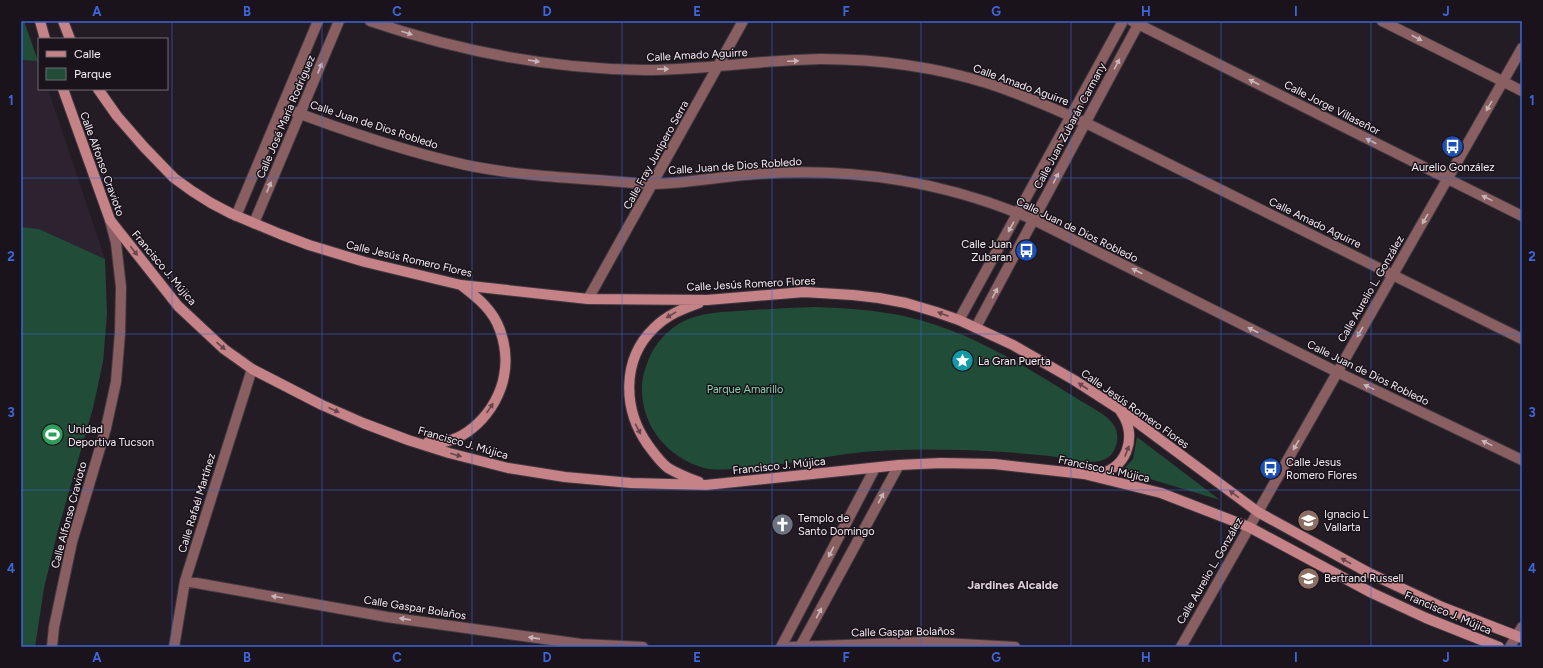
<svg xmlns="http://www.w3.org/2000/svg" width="1543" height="668" viewBox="0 0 1543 668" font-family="Figtree,sans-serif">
<rect width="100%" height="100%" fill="#241c24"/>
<!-- education -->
<path fill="#2d2230" d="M21,60L38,61L39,89H48L105,259L39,229L21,227Z"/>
<!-- green -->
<path fill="#214c38" d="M21,21H24L38,61L21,60Z
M21,227L39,229L105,259L107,314L103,362L93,408L58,530L44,588L35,647H21Z
M815,307C846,308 877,310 908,317C969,331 1023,365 1076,398C1088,406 1108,414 1115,427C1118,433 1118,442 1115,448C1113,455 1106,460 1099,461C1083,464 1065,458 1050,456C1021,453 991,451 962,450C924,449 884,449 846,454C812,459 778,466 743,468C730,469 717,471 704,468C668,457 641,427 642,387C642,378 645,369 648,361C654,344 668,329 684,321C701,313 719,312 738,311C764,309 789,308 815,307Z
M1137,437L1220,500L1150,479L1121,472L1133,459Z"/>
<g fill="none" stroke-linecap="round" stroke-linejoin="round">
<defs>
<path id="street" d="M370,21C458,51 551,69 644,70C703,70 761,60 820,59C876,59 936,67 990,84C1023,95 1055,109 1086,123L1522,339
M1132,21L1522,216
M1382,21L1522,91
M282,107C342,130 403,151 466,165C509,174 553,177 597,180C616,181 635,184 654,184C689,183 724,176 758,174C852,167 948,182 1034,220L1337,372L1522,460
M236,216L318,21
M254,223L339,21
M588,299L743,21
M959,320L1123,21
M976,327L1140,21
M185,581L387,617L581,644L643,647
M52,647L54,627L72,542L106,428L116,382L120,333L121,287L116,243L110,220
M174,647L185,581L252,369
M781,647L875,468
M791,647L926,642L1015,647
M800,647L899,465
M1181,647L1522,48
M1510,647L1522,627"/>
<path id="secondary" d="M40,21L45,39
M63,21L70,39
M63,89L110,220L178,306L224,349L252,369L322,405L363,423L408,440L449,453L508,468L565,477L631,483L706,485L899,465L941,463L994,464L1084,474L1161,493L1249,527L1372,593L1426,618L1499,647
M98,89L117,116L144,147L174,178L192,191L211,203L232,214L280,234L309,245L365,262L461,285L588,299L707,300L804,292L853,295L879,298L906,303L936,312L959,320L1013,345L1074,380L1119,409L1258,512L1369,573L1442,607L1522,638
M428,442C465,447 498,410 504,376C507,361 505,344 500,330C493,310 478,298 461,285
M1094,474C1126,473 1139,436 1121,412
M699,482C688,478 678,474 668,468C660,462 654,453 648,445C623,410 621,360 654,328C667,315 682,309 699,303"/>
</defs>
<!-- street casing -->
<use href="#street" stroke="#413941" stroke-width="12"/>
<!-- secondary casing -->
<use href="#secondary" stroke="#413941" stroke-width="12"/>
<!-- street -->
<use href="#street" stroke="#895f61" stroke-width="10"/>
<!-- secondary -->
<use href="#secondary" stroke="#c68387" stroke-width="10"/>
</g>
<!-- one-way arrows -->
<defs><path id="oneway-solid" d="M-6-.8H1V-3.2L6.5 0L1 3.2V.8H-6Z"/></defs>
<g fill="#c9b5b9">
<use href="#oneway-solid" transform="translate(407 33) rotate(18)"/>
<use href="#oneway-solid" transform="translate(1417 38) rotate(27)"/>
<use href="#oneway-solid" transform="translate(534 61) rotate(9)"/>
<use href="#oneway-solid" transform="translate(793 61) rotate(-3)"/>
<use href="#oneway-solid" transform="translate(1117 64) rotate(-62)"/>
<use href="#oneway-solid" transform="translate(320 68) rotate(-67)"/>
<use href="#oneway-solid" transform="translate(663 69) rotate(-1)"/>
<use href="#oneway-solid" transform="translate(1254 82) rotate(-153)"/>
<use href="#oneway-solid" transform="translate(1489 106) rotate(120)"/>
<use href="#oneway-solid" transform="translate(1371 141) rotate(-153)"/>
<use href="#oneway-solid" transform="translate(1056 178) rotate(-62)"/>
<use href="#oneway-solid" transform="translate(269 187) rotate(-67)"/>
<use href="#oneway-solid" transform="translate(1487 198) rotate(-154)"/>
<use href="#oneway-solid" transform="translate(1425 219) rotate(120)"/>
<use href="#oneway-solid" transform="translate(1011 227) rotate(119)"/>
<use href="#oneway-solid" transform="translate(1137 271) rotate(-153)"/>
<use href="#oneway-solid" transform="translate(995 293) rotate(-62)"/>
<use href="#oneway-solid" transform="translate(1253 330) rotate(-153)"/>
<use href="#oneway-solid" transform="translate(1360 332) rotate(120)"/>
<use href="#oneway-solid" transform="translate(1369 387) rotate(-154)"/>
<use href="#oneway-solid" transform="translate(1487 443) rotate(-154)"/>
<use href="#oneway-solid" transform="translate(1296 445) rotate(120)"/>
<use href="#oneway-solid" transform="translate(881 498) rotate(-62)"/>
<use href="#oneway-solid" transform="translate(831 552) rotate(118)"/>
<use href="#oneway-solid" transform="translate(277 597) rotate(-170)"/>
<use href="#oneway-solid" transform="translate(819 613) rotate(-62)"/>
<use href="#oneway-solid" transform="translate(405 619) rotate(-172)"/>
<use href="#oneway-solid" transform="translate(534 638) rotate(-172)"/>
</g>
<g fill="#68454c">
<use href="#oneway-solid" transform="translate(134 251) rotate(52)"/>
<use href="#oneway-solid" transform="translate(943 314) rotate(-159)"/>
<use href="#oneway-solid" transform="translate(671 315) rotate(149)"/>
<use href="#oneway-solid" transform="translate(221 346) rotate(41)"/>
<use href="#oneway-solid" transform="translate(1083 386) rotate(-147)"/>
<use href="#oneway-solid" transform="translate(490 408) rotate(-56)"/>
<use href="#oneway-solid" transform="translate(334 410) rotate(24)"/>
<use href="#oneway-solid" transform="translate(638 429) rotate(62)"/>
<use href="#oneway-solid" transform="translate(1127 451) rotate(-69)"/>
<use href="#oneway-solid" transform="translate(456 455) rotate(16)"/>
<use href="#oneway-solid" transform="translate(1234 494) rotate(-144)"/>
<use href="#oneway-solid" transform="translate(1346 561) rotate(-151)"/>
</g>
<!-- grid -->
<path fill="none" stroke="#3d66dc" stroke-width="1" stroke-opacity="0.55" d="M172,21V647M322,21V647M472,21V647M622,21V647M772,21V647M921,21V647M1071,21V647M1221,21V647M1371,21V647M21,178H1522M21,334H1522M21,490H1522"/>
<!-- icons -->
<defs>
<symbol id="bus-disc" viewBox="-11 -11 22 22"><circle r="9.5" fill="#1a4fb4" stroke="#1b131b"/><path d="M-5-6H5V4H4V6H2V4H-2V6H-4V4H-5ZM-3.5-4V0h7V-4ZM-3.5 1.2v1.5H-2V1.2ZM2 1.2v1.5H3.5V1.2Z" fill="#fff"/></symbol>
<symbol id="sight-disc" viewBox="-11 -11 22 22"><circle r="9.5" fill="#0f9aa8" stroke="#1b131b"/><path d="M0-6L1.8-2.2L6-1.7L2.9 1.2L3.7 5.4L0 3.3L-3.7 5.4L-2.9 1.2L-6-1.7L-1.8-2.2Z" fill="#fff"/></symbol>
<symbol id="stadium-disc" viewBox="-11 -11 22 22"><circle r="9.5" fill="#2e9e5b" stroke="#1b131b"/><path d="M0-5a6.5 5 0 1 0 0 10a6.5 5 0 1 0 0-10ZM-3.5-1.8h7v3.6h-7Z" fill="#fff"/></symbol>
<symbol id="school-disc" viewBox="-11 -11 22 22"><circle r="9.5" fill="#8d6e63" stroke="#1b131b"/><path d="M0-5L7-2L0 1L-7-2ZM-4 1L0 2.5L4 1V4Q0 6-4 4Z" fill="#fff"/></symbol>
<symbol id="church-disc" viewBox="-11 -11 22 22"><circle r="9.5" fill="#6b7280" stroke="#1b131b"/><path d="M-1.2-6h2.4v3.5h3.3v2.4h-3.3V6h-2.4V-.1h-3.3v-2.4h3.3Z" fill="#fff"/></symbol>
</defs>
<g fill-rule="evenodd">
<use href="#bus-disc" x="1440" y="134" width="25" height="25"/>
<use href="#bus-disc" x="1014" y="238" width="25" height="25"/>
<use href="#sight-disc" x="950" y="348" width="25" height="25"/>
<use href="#stadium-disc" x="40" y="422" width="25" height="25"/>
<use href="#bus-disc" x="1258" y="456" width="25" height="25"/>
<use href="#school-disc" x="1296" y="508" width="25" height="25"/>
<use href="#church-disc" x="770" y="512" width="25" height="25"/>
<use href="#school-disc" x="1296" y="566" width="25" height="25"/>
</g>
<g text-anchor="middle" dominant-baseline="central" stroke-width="3" stroke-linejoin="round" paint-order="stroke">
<!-- street labels -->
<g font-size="11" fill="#f4eef4" stroke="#1b131b">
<text transform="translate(697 55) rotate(-3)">Calle Amado Aguirre</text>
<text transform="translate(1021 85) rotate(20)">Calle Amado Aguirre</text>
<text transform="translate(1332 108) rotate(27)">Calle Jorge Villaseñor</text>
<text transform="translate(286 117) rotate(-67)">Calle José María Rodríguez</text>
<text transform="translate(374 125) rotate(18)">Calle Juan de Dios Robledo</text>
<text transform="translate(1070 126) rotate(-62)">Calle Juan Zubarán Carmany</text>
<text transform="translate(656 155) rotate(-61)">Calle Fray Junípero Serra</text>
<text transform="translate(102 164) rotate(70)">Calle Alfonso Cravioto</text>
<text transform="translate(735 166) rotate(-4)">Calle Juan de Dios Robledo</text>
<text transform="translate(1315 223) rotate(26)">Calle Amado Aguirre</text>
<text transform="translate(1077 230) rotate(26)">Calle Juan de Dios Robledo</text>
<text transform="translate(409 259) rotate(13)">Calle Jesús Romero Flores</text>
<text transform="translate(164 268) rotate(50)">Francisco J. Mújica</text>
<text transform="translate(751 284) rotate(-3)">Calle Jesús Romero Flores</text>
<text transform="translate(1371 289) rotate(-60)">Calle Aurelio L. González</text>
<text transform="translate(1368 373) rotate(26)">Calle Juan de Dios Robledo</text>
<text transform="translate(1135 409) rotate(35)">Calle Jesús Romero Flores</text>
<text transform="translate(463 443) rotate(16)">Francisco J. Mújica</text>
<text transform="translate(779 466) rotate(-6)">Francisco J. Mújica</text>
<text transform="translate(1104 469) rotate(12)">Francisco J. Mújica</text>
<text transform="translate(197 503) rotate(-73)">Calle Rafaél Martínez</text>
<text transform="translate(69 515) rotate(-75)">Calle Alfonso Cravioto</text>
<text transform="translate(1210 571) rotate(-60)">Calle Aurelio L. González</text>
<text transform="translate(415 608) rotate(9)">Calle Gaspar Bolaños</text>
<text transform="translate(1448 613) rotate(23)">Francisco J. Mújica</text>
<text transform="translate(903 632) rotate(-1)">Calle Gaspar Bolaños</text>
</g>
<!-- poi labels -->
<g font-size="11" fill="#f4eef4" stroke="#1b131b" text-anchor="start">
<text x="1453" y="167" text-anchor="middle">Aurelio González</text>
<text x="1012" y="244" text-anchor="end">Calle Juan<tspan x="1012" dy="13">Zubaran</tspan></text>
<text x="978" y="361">La Gran Puerta</text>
<text x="68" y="429">Unidad<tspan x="68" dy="13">Deportiva Tucson</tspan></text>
<text x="1286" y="462">Calle Jesus<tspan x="1286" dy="13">Romero Flores</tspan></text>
<text x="1324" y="514">Ignacio L<tspan x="1324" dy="13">Vallarta</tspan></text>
<text x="798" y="518">Templo de<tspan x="798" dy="13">Santo Domingo</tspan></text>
<text x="1324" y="578">Bertrand Russell</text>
</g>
<!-- park labels -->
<g font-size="11" fill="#88d3ad" stroke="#1b131b">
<text x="745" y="389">Parque Amarillo</text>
</g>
<!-- neighbourhood labels -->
<g font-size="12" font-weight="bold" fill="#ded1dd" stroke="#1b131b">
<text x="1013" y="585">Jardines Alcalde</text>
</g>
</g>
<!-- border -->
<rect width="1543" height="668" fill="none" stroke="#1b131b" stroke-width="44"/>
<!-- legend -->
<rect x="38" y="38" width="130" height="52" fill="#1b131b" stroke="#726b72"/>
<rect x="46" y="51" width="20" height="6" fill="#c68387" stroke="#726b72"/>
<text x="74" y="58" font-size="12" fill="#f4eef4">Calle</text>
<rect x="46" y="68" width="20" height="12" fill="#214c38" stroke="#726b72"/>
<text x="74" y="78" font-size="12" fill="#f4eef4">Parque</text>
<rect x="22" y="22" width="1499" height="624" fill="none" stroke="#3d66dc" stroke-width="1.5"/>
<g font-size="13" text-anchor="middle" font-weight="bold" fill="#3d66dc">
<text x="97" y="16">A</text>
<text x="247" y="16">B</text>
<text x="397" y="16">C</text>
<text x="547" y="16">D</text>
<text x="697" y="16">E</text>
<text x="846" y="16">F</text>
<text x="996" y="16">G</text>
<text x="1146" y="16">H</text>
<text x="1296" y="16">I</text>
<text x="1446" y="16">J</text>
<text x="11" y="105">1</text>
<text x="1532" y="105">1</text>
<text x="11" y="261">2</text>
<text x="1532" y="261">2</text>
<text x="11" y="417">3</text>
<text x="1532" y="417">3</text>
<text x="11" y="573">4</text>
<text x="1532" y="573">4</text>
<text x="97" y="662">A</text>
<text x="247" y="662">B</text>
<text x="397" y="662">C</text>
<text x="547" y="662">D</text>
<text x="697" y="662">E</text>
<text x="846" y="662">F</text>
<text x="996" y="662">G</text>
<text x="1146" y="662">H</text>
<text x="1296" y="662">I</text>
<text x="1446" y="662">J</text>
</g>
</svg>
